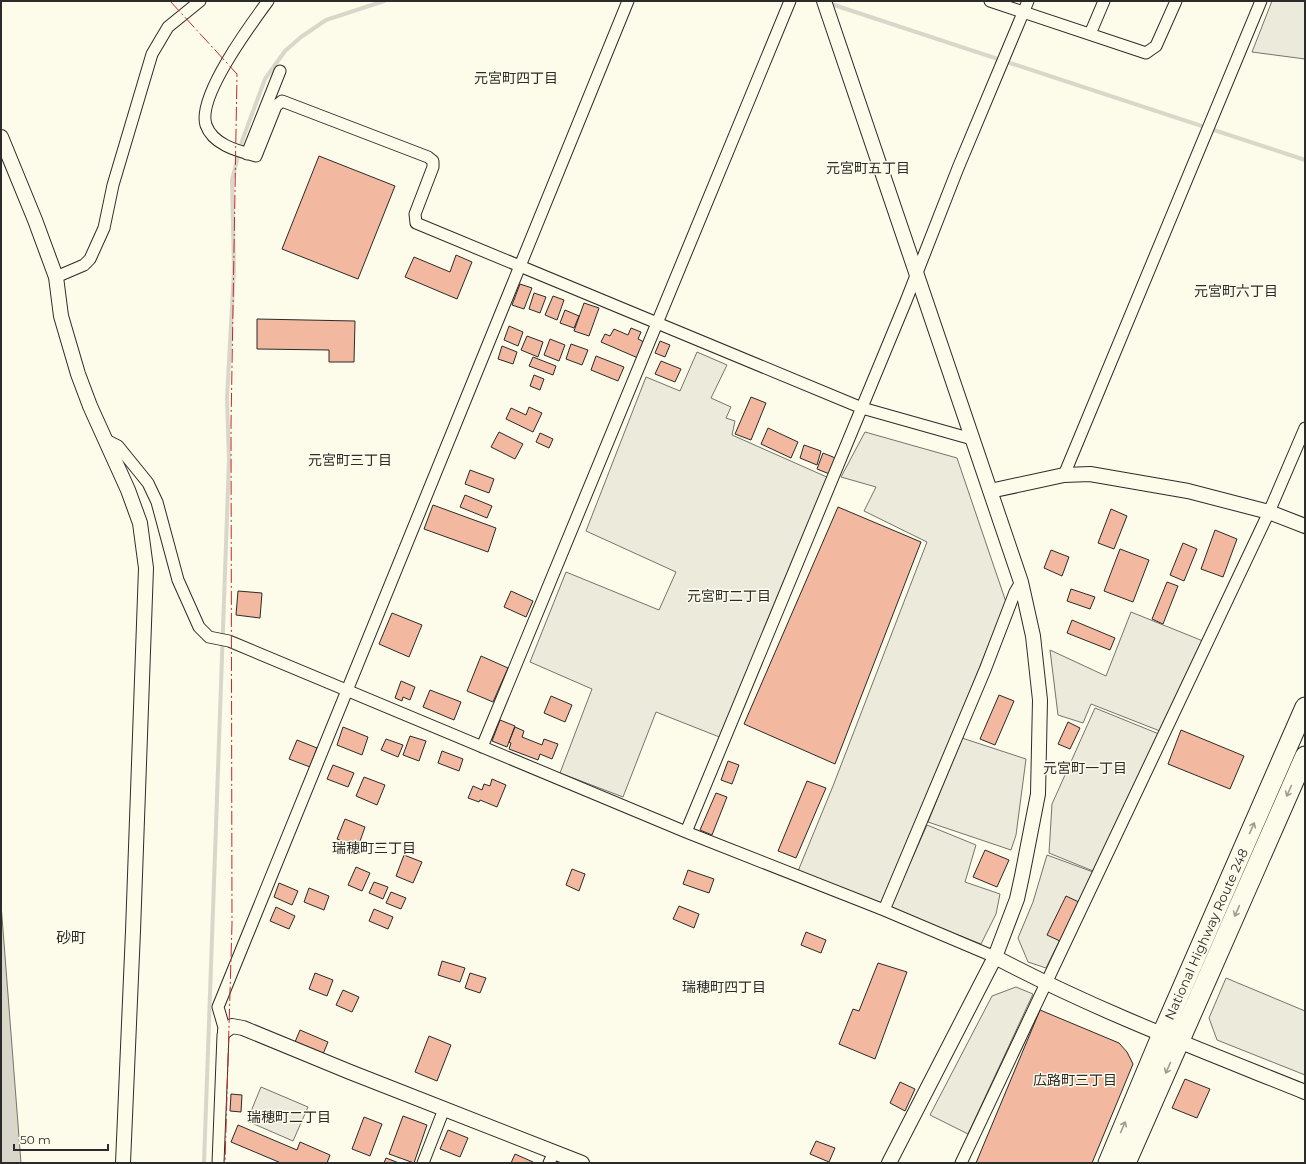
<svg xmlns="http://www.w3.org/2000/svg" width="1306" height="1164" viewBox="0 0 1306 1164" font-family="Montserrat,'Noto Sans JP',sans-serif">
<rect width="100%" height="100%" fill="#fdfbea"/>
<!-- green -->
<path fill="#ecebdb" stroke="#74746e" d="M1272,1H1305V59L1252,52Z
M261,1087L308,1107L293,1141L247,1121Z"/>
<!-- parking -->
<path fill="#eceadb" stroke="#74746e" d="M697,352L727,365L711,398L731,407L726,418L735,421L732,435L829,478L722,738L656,712L623,797L560,773L592,689L530,662L566,572L659,610L676,572L586,531L646,377L680,391Z
M865,432L957,458L1006,602L882,908L796,876L833,786L927,542L864,511L876,487L841,477Z
M1131,612L1203,641L1160,731L1091,704L1083,723L1058,715L1050,650L1106,676Z
M1095,708L1159,734L1093,871L1049,853L1052,804Z
M962,738L1026,759L1016,835L1011,850L928,822Z
M927,825L976,845L965,882L1000,894L996,914L981,944L890,908Z
M1047,855L1093,872L1046,968L1028,962L1018,938L1033,902Z
M1226,978L1305,1011V1075L1217,1040L1209,1018Z
M1016,987L1033,994L968,1134L930,1115L992,996Z"/>
<!-- water -->
<path fill="#d8d7c9" stroke="#74746e" d="M1,904L21,1163H1Z"/>
<g fill="none" stroke-linecap="round" stroke-linejoin="round">
<!-- stream -->
<path stroke="#d8d7c9" stroke-width="4" d="M828,3L1305,160
M204,1163L229,460L227,398L234,270L232,180L242,141L265,79L285,51L301,37L326,20L384,1"/>
</g>
<!-- building -->
<path fill="#f2b8a0" stroke="#2b2b2b" d="M319,156L395,186L358,279L282,249Z
M456,255L472,262L457,299L405,277L414,257L450,272Z
M520,284L532,288L524,309L512,305Z
M534,293L546,297L540,313L529,309Z
M553,296L564,300L557,320L545,315Z
M584,303L599,308L589,336L574,331Z
M565,310L579,316L574,328L560,323Z
M257,319L355,321L354,362H329V350L257,349Z
M509,326L523,332L518,346L504,340Z
M631,328L641,332L638,339L644,342L638,358L601,342L605,334L610,336L614,329L628,335Z
M527,336L543,342L538,357L521,350Z
M550,339L565,345L559,361L544,355Z
M660,341L670,345L665,357L655,353Z
M571,344L588,350L582,365L566,359Z
M502,346L517,352L513,364L498,359Z
M596,356L624,367L618,381L591,370Z
M533,357L556,366L553,375L529,366Z
M661,361L681,369L675,382L655,374Z
M534,375L544,379L540,390L530,386Z
M751,397L766,403L751,440L735,434Z
M529,407L542,413L533,432L506,419L511,408L526,415Z
M768,428L798,442L791,458L761,444Z
M499,432L523,444L515,459L491,447Z
M540,433L553,439L549,448L536,442Z
M804,445L821,451L817,465L800,458Z
M823,453L838,459L832,475L817,469Z
M470,470L494,479L489,493L465,484Z
M465,495L492,506L487,518L460,507Z
M433,505L496,528L488,552L424,529Z
M838,507L921,542L835,764L744,724Z
M1111,509L1127,516L1114,549L1098,543Z
M1215,530L1237,539L1223,577L1201,569Z
M1183,543L1197,549L1184,581L1170,575Z
M1120,549L1149,560L1133,602L1104,591Z
M1051,550L1069,557L1062,576L1044,568Z
M1167,582L1178,586L1163,624L1152,619Z
M1071,589L1095,597L1090,609L1067,601Z
M238,591L262,593L260,618L236,615Z
M511,591L533,601L526,617L504,607Z
M392,613L422,625L409,657L379,644Z
M1072,620L1115,638L1110,650L1067,633Z
M481,656L508,668L493,702L467,691Z
M401,681L415,687L410,700L403,697L402,701L395,698Z
M430,690L461,702L454,720L423,707Z
M999,695L1014,701L995,745L980,739Z
M551,696L572,705L565,722L544,713Z
M500,720L515,726L507,747L492,741Z
M1068,722L1080,728L1070,749L1058,744Z
M343,727L368,737L362,755L337,745Z
M515,727L524,731L522,737L542,745L544,739L558,744L552,759L540,754L538,760L509,749L511,743L509,742Z
M1181,730L1244,756L1230,789L1168,764Z
M410,736L426,741L419,761L403,755Z
M386,739L403,745L398,757L381,750Z
M297,740L317,748L310,767L289,759Z
M442,751L463,759L459,771L438,763Z
M728,761L739,765L732,784L721,780Z
M333,765L354,773L348,787L327,779Z
M364,777L385,785L377,805L356,796Z
M492,779L506,785L497,807L480,800L479,802L468,798L473,786L482,790L484,784L490,786Z
M807,781L826,788L796,858L778,851Z
M716,793L727,797L712,835L700,830Z
M345,819L365,827L358,847L337,839Z
M985,850L1009,860L997,887L973,877Z
M404,855L422,862L413,883L396,876Z
M356,867L370,873L362,891L348,885Z
M572,869L585,874L579,891L566,885Z
M688,870L714,879L709,893L683,884Z
M374,882L388,887L383,899L369,893Z
M279,883L298,891L292,905L274,897Z
M309,888L329,896L324,910L304,902Z
M391,892L406,898L401,909L386,903Z
M1066,896L1081,903L1062,942L1047,935Z
M679,906L699,914L694,928L673,919Z
M276,907L295,916L289,929L270,921Z
M374,909L393,917L388,929L369,921Z
M806,932L826,940L821,953L801,945Z
M442,961L465,968L460,982L438,975Z
M878,963L907,972L875,1059L839,1044L853,1009L859,1011Z
M315,973L333,980L327,996L309,989Z
M470,973L486,978L480,993L465,988Z
M343,990L359,997L352,1012L336,1005Z
M1040,1010L1119,1043L1127,1052L1133,1064L1092,1163H976Z
M300,1030L328,1042L323,1054L295,1042Z
M429,1036L451,1045L437,1081L415,1072Z
M1185,1079L1210,1089L1197,1118L1172,1108Z
M900,1082L915,1089L905,1111L890,1103Z
M231,1094L242,1095L241,1112L230,1111Z
M403,1116L427,1125L414,1163L389,1154Z
M364,1117L382,1124L370,1156L352,1149Z
M238,1125L297,1150L300,1142L330,1155L327,1163H281L231,1142Z
M448,1130L468,1138L460,1157L440,1149Z
M816,1141L835,1148L829,1162L810,1154Z
M515,1154L533,1162L532,1163H511Z
M386,1158L399,1163H384Z"/>
<g fill="none" stroke-linecap="round" stroke-linejoin="round">
<defs>
<path id="minor" d="M268,1C251,24 197,97 206,125C213,145 238,151 256,156L276,106L282,101L428,157L433,161V167L415,214L416,223L862,408L972,439
M990,1L1146,53L1156,46L1176,1
M1090,34L1104,1
M247,154L280,71
M56,277L84,265L90,259L104,228L113,185L152,54L168,27L200,1
M106,440L118,446L148,483L157,502L178,580L199,627L209,637L229,641L686,832L884,910L995,957
M1064,475L1261,1
M482,747L790,1
M686,832L906,301L958,168L1028,1
M884,910L985,670L1015,592L1021,582
M218,1163L223,1035L225,1031L218,1007L628,1
M423,1163L444,1109
M549,1163L554,1152
M961,1163L1269,512L1305,428"/>
<path id="tertiary" d="M824,1L1021,582L1033,636L1040,700L1038,794L1022,876L1017,899L995,957L889,1163
M1,137L35,220L56,277L61,316L78,374L90,406L128,490L140,523L146,568L133,931L123,1163
M990,491L1064,475L1090,474L1188,491L1269,512L1305,526
M995,957C1095,1010 1201,1050 1305,1092
M225,1031L232,1026L243,1028L350,1072L582,1163"/>
<path id="trunk" d="M1108,1163L1162,1034L1305,707
M1126,1163L1305,756"/>
</defs>
<!-- minor casing -->
<use href="#minor" stroke="#2b2b2b" stroke-width="13"/>
<!-- tertiary casing -->
<use href="#tertiary" stroke="#2b2b2b" stroke-width="16"/>
<!-- trunk casing -->
<use href="#trunk" stroke="#2b2b2b" stroke-width="21"/>
<!-- minor -->
<use href="#minor" stroke="#fdfbea" stroke-width="11"/>
<!-- tertiary -->
<use href="#tertiary" stroke="#fdfbea" stroke-width="14"/>
<!-- trunk -->
<use href="#trunk" stroke="#fdfbea" stroke-width="19"/>
<!-- power -->
<path stroke="#c62828" stroke-width="1" stroke-dasharray="14 3 2 3" stroke-linecap="butt" d="M170,1L237,74L231,425L232,924L225,1163"/>
</g>
<!-- one-way arrows -->
<defs><path id="oneway-shaft" d="M-6 0H5M1.5-3L5.5 0L1.5 3" fill="none" stroke-width="1.6" stroke-linecap="round" stroke-linejoin="round"/></defs>
<g stroke="#9e9d94">
<use href="#oneway-shaft" transform="translate(1289 791) rotate(114)"/>
<use href="#oneway-shaft" transform="translate(1252 828) rotate(-66)"/>
<use href="#oneway-shaft" transform="translate(1237 911) rotate(114)"/>
<use href="#oneway-shaft" transform="translate(1168 1068) rotate(114)"/>
<use href="#oneway-shaft" transform="translate(1123 1127) rotate(-67)"/>
</g>
<g text-anchor="middle" dominant-baseline="central" stroke-width="3" stroke-linejoin="round" paint-order="stroke">
<!-- street labels -->
<g font-size="13" fill="#2b2b2b" stroke="#fdfbea">
<text transform="translate(1206 934) rotate(-66)">National Highway Route 248</text>
</g>
<!-- neighbourhood labels -->
<g font-size="14" fill="#2b2b2b" stroke="#fdfbea">
<text x="516" y="78">元宮町四丁目</text>
<text x="868" y="168">元宮町五丁目</text>
<text x="1236" y="291">元宮町六丁目</text>
<text x="350" y="460">元宮町三丁目</text>
<text x="729" y="596">元宮町二丁目</text>
<text x="1085" y="768">元宮町一丁目</text>
<text x="374" y="848">瑞穂町三丁目</text>
<text x="724" y="987">瑞穂町四丁目</text>
<text x="1075" y="1080">広路町三丁目</text>
<text x="289" y="1117">瑞穂町二丁目</text>
</g>
<!-- quarter labels -->
<g font-size="15" fill="#2b2b2b" stroke="#fdfbea">
<text x="71" y="937">砂町</text>
</g>
</g>
<!-- border -->
<rect width="1306" height="1164" fill="none" stroke="#2b2b2b" stroke-width="4"/>
<!-- scale -->
<path d="M14 1144v6h94v-6" fill="none" stroke="#2b2b2b" stroke-width="2"/>
<text x="20" y="1144" font-size="12" fill="#2b2b2b" stroke="#fdfbea" stroke-width="3" paint-order="stroke">50 m</text>
</svg>
